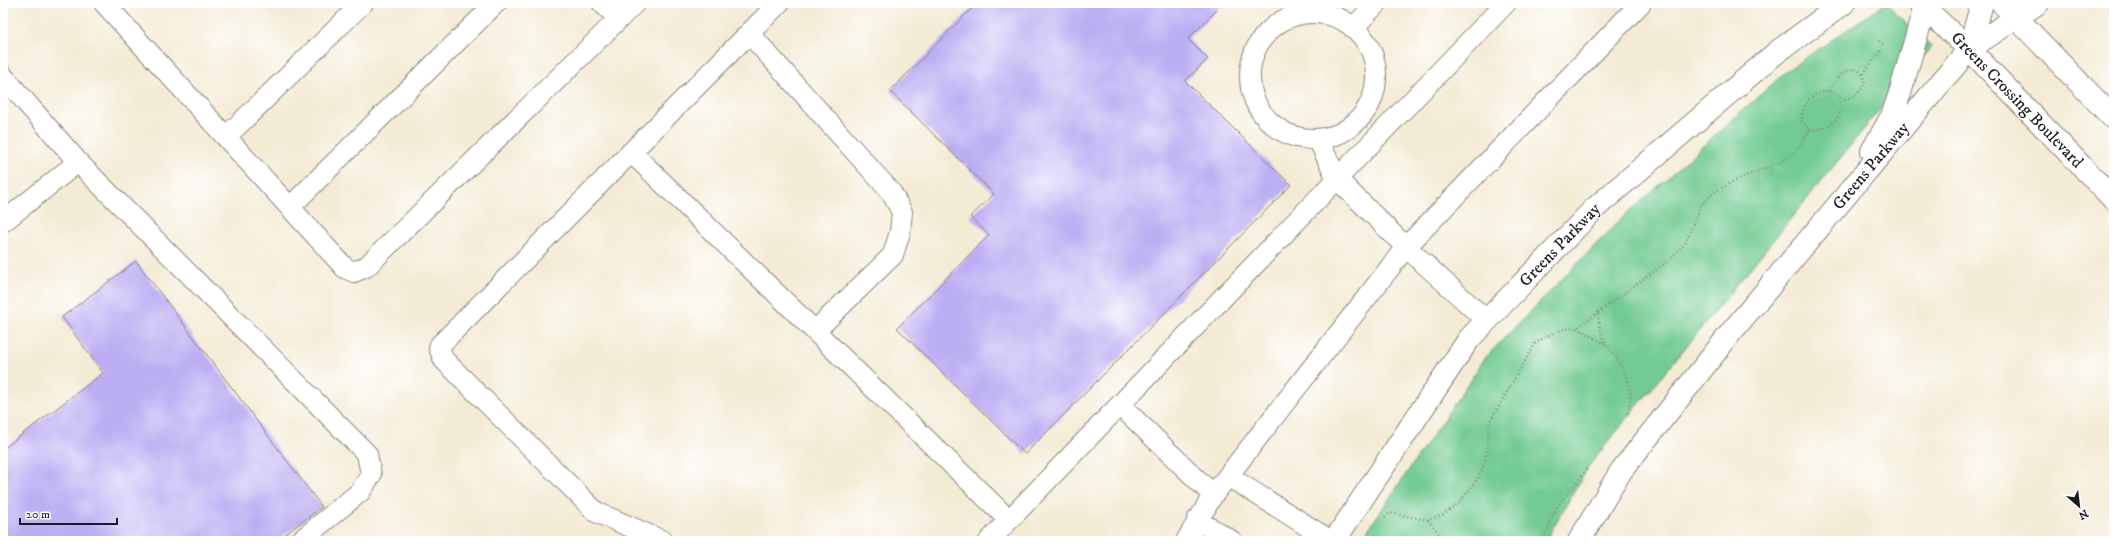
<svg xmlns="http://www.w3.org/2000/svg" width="2117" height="544" viewBox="0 0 2117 544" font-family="'IM FELL DW Pica',serif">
<rect width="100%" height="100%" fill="#fff"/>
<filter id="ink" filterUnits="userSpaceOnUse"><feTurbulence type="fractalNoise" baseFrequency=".025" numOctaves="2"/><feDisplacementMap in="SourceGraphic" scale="8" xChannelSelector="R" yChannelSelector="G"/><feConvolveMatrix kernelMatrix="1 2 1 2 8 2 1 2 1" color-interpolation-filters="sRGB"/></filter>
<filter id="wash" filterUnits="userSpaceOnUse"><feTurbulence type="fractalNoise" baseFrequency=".012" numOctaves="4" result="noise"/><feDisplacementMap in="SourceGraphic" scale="16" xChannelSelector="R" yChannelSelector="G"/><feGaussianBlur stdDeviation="0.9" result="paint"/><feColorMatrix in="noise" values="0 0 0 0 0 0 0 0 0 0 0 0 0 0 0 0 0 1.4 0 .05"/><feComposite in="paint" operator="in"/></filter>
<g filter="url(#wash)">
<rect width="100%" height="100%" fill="#f4ebd5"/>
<!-- green -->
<path fill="#72cb92" stroke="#477457" d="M1886,3L1931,47L1591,463L1545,541L1361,540L1486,357L1619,221L1789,69Z"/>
<g id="blocks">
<!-- building -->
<path fill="#bcaef3" d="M977,3H1224L1188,39L1208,59L1185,81L1291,185L1025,454L897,328L989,235L970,217L994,194L890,91Z
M136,261L322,507L276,541H3V449L103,373L62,317Z"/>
</g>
</g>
<g filter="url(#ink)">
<use href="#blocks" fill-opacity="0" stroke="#888478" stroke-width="1"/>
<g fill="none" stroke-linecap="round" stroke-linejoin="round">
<defs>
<path id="service" d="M104,3L345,268L354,272L366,267L635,3
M602,3L619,19
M1250 76a63 63 0 1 1 126 0a63 63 0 1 1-126 0Z
M1353,28L1377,3
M749,33L891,192L902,212L900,232L893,255L815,331
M3,76L78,162L367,454L371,475L360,492L300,541
M226,137L363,3
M1318,139L1337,179L1406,247L1641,3
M631,152L1009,520
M290,207L496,3
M3,222L78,162
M1120,405L1213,495
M1228,476L1331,541
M1197,520L1232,541
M663,541L596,512L444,360L439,348L440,345L779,3
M989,541L1506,3
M1186,541L1213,495L1406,247L1487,321"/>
<path id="tertiary" d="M1919,3L1969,49L2114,200
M2002,3L2114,119
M1969,49L1982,3
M1872,151L1892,116L1900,93L1926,3
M1334,541L1469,339L1595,208L1777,52L1844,3
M1579,541L1621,471L1733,330L1969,49L2038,3"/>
</defs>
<!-- service casing -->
<use href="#service" stroke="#888478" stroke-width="22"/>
<!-- tertiary casing -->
<use href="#tertiary" stroke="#888478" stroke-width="24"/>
<!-- path -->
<path stroke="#888478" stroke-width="2.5" stroke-dasharray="1 3" stroke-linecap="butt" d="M1879,41L1884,45
M1863,74L1881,51
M1829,91C1837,76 1857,55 1865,82C1860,94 1854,97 1842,100
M1598,314L1600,329L1606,345
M1577,328L1607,345L1615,355L1628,380L1631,398L1627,416
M1385,517L1390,513L1428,520L1443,515L1459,503L1478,478L1485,463L1490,421L1535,344C1548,334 1561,328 1577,328L1668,261L1685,244L1701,205L1716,191L1740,178L1779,163L1793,154L1810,130C1830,130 1851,113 1837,93C1817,87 1803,100 1801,120L1810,130
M1428,520L1445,541
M1543,541L1557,507L1587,469"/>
<!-- service -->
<use href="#service" stroke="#fff" stroke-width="20"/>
<!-- tertiary -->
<use href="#tertiary" stroke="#fff" stroke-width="22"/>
</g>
</g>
<g text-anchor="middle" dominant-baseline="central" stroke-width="3" stroke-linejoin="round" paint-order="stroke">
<!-- street labels -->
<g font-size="17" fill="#1c1c1c" stroke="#fff">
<text transform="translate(2017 100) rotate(46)">Greens Crossing Boulevard</text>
<text transform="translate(1871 166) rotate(-50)">Greens Parkway</text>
<text transform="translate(1560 245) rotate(-46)">Greens Parkway</text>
</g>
</g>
<!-- margin -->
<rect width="2117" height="544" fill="none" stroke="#fff" stroke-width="16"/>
<!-- north arrow -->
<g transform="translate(2079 506) rotate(152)" stroke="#ffffff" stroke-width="3" paint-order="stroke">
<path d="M0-3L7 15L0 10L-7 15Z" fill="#1c1c1c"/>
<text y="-6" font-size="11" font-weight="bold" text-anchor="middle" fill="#1c1c1c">N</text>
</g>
<!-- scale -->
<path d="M20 518v6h97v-6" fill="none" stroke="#1c1c1c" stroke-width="2"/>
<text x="26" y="518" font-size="12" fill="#1c1c1c" stroke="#ffffff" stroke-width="3" paint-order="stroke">20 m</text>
</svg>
